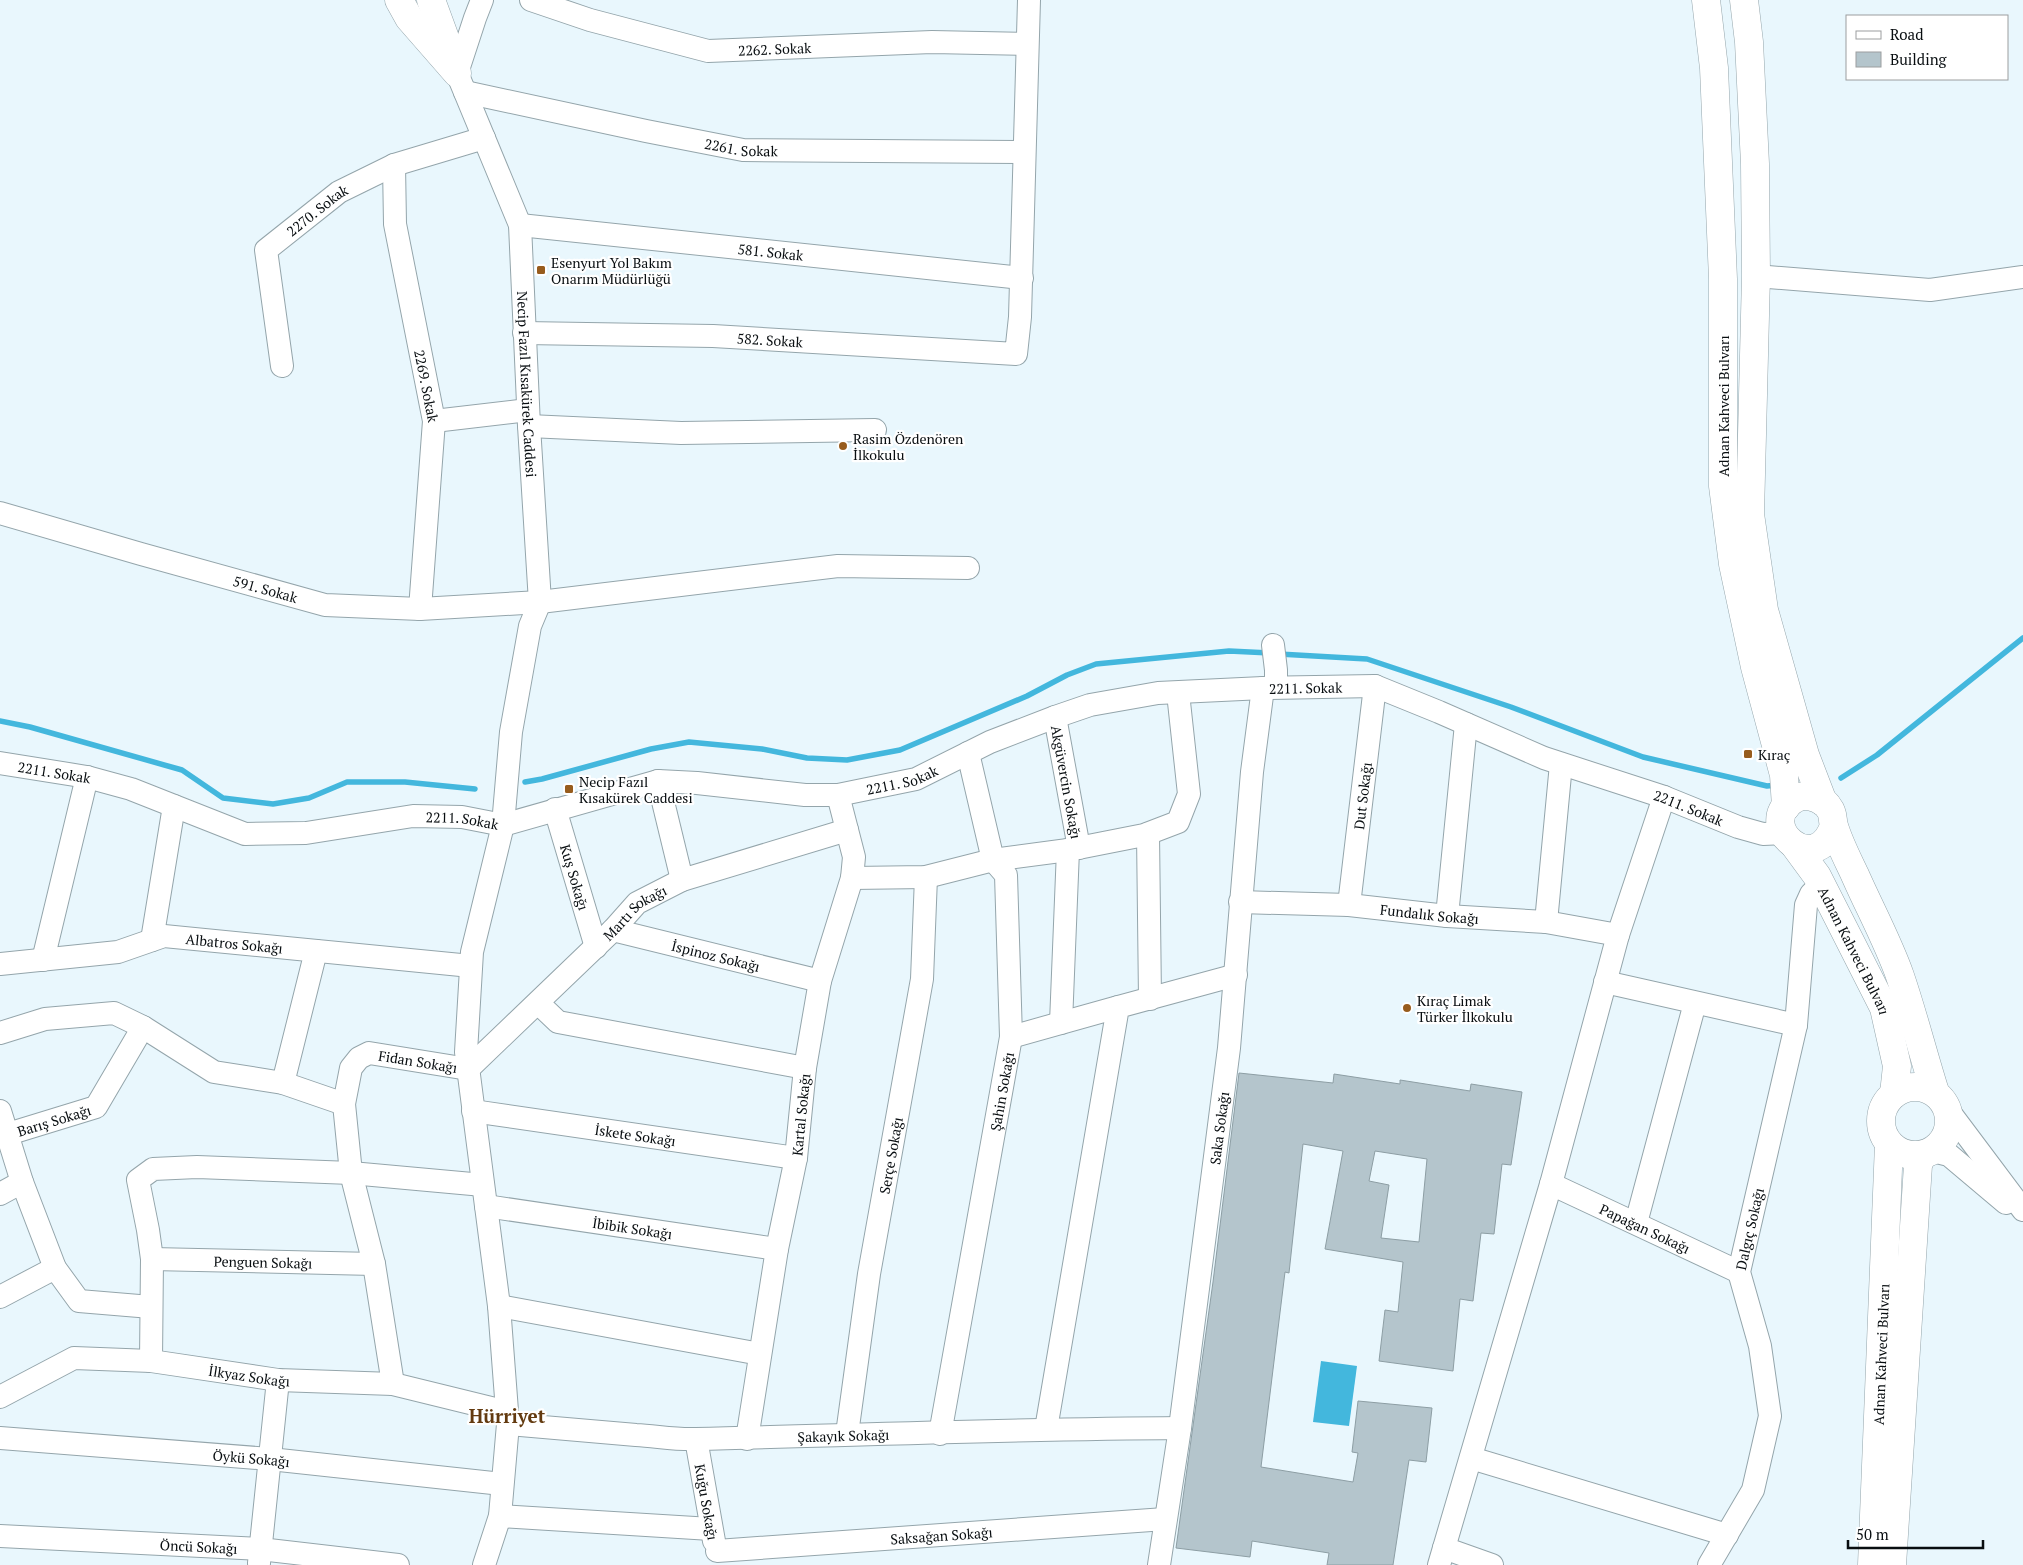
<svg xmlns="http://www.w3.org/2000/svg" width="2023" height="1565" viewBox="0 0 2023 1565" font-family="'PT Serif',serif">
<rect width="100%" height="100%" fill="#e9f7fd"/>
<!-- water -->
<path fill="#43b7dd" d="M1321,1361L1357,1366L1349,1426L1313,1422Z"/>
<g fill="none" stroke-linecap="round" stroke-linejoin="round">
<!-- stream -->
<path stroke="#43b7dd" stroke-width="5.5" d="M1279,654L1367,659L1511,707L1643,757L1767,786L1777,785
M0,721L30,727L182,770L223,798L273,804L309,798L347,782H405L475,789
M1841,778L1877,755L2023,638
M525,782L542,779L651,749L689,742L762,749L807,758L847,760L900,750L1027,696L1067,675L1096,664L1229,651L1270,653"/>
</g>
<!-- building -->
<path fill="#b4c5cc" stroke="#8d9ea4" fill-rule="evenodd" d="M1239,1073L1333,1083L1334,1074L1400,1084V1080L1470,1091L1471,1084L1522,1092L1511,1165L1502,1164L1494,1234L1481,1233L1473,1301L1460,1299L1453,1371L1379,1361L1385,1310L1398,1312L1403,1262L1325,1249L1343,1151L1303,1144L1289,1273L1285,1272L1261,1467L1353,1482L1358,1453L1352,1452L1358,1401L1432,1408L1426,1462L1409,1460L1393,1565H1327L1329,1553L1252,1541L1250,1557L1176,1548L1213,1282ZM1375,1151L1427,1159L1419,1242L1381,1238L1389,1185L1369,1181Z"/>
<g fill="none" stroke-linecap="round" stroke-linejoin="round">
<defs>
<g id="minor">
<path id="s1" d="M482,0L475,18L457,73L520,225L529,426L540,602L530,626L511,732L503,825L472,952L466,1052L499,1306L508,1424L500,1516L484,1565"/>
<path id="s2" d="M531,0L590,20L708,51L932,42L1026,44"/>
<path id="s3" d="M465,92L646,131L743,150L1024,152"/>
<path id="s4" d="M394,165L395,224L434,421L420,609"/>
<path id="s5" d="M520,225L1022,278"/>
<path d="M1756,276L1930,290L2023,277"/>
<path id="s6" d="M524,333L713,336L1016,354L1020,317L1029,0"/>
<path id="s7" d="M282,366L266,250L339,192L394,165L484,138"/>
<path d="M434,421L528,410"/>
<path d="M529,426L681,433L875,430"/>
<path id="s8" d="M0,513L141,554L325,605L420,609L540,602L838,566L968,568"/>
<path d="M1273,645L1276,670V687"/>
<path id="s9" d="M1055,717L1079,848"/>
<path id="s10" d="M0,763L87,777L131,789L245,834L306,833L413,816L462,817L503,825L658,781L697,783L805,795H838L916,779L990,742L1055,717L1090,705L1158,693L1263,688L1375,686L1439,712L1544,758L1664,797L1738,827L1763,834L1783,833"/>
<path d="M658,781L682,880"/>
<path id="s11" d="M555,809L596,947"/>
<path d="M1148,834L1150,999"/>
<path d="M852,878L926,877L993,860L1068,850L1144,835L1178,822L1189,794L1178,693"/>
<path id="s12" d="M1240,902L1349,905L1447,916L1546,922L1618,935"/>
<path id="s13" d="M1349,905L1375,686"/>
<path d="M1447,916L1466,724"/>
<path d="M1546,922L1561,764"/>
<path id="s14" d="M613,930L820,981"/>
<path d="M152,940L174,806"/>
<path d="M43,960L87,777"/>
<path id="s15" d="M0,964L118,952L164,936L471,966"/>
<path d="M1605,982L1796,1025"/>
<path d="M538,1003L558,1022L805,1068"/>
<path d="M1061,1023L1068,850"/>
<path d="M0,1033L45,1019L114,1013L143,1027L214,1072L283,1083L316,951"/>
<path d="M1011,1037L1118,1007"/>
<path d="M283,1083L344,1104"/>
<path d="M1948,1110L2023,1210"/>
<path d="M0,1111L22,1182L55,1268L79,1301L151,1307"/>
<path id="s16" d="M473,1111L796,1158"/>
<path id="s17" d="M8,1134L96,1107L143,1027"/>
<path d="M1933,1151L1949,1155L2006,1203"/>
<path id="s18" d="M1551,1184L1739,1272"/>
<path d="M0,1194L22,1182"/>
<path id="s19" d="M486,1206L777,1249"/>
<path d="M1636,1223L1695,1003"/>
<path id="s20" d="M152,1259L374,1264"/>
<path d="M0,1297L55,1268"/>
<path d="M499,1306L760,1354"/>
<path d="M151,1361L152,1259L148,1230L138,1180L153,1169L197,1167L351,1173L483,1185"/>
<path id="s21" d="M393,1384L374,1264L351,1173L344,1104L351,1068L359,1058L369,1053L468,1069L613,930L637,903L682,880L847,830"/>
<path id="s22" d="M0,1397L74,1358L151,1361L278,1380L393,1384L507,1412"/>
<path id="s23" d="M508,1424C550,1428 593,1431 636,1435C656,1436 676,1440 696,1439C858,1435 1019,1429 1180,1428"/>
<path d="M1046,1429L1118,1007L1236,975"/>
<path id="s24" d="M847,1434L869,1274L922,979L926,877"/>
<path id="s25" d="M940,1434L1011,1037L1006,875L993,860L968,753"/>
<path id="s26" d="M0,1438L270,1459L502,1484"/>
<path id="s27" d="M696,1439L714,1541"/>
<path id="s28" d="M747,1439L777,1249L796,1158L805,1068L820,981L852,878L854,857L838,795"/>
<path d="M1471,1458L1727,1535"/>
<path d="M500,1516L711,1529"/>
<path id="s29" d="M0,1536L260,1549L398,1565"/>
<path d="M1444,1548L1492,1565"/>
<path id="s30" d="M717,1551L1165,1519"/>
<path d="M259,1563L278,1380"/>
<path id="s31" d="M1159,1565L1180,1428L1229,1048L1252,772L1263,688"/>
<path d="M1439,1565L1551,1184L1618,935L1664,797"/>
<path id="s32" d="M1709,1565L1753,1490L1770,1416L1760,1346L1739,1272L1796,1025L1806,905L1811,894L1821,884"/>
</g>
<g id="major">
<path d="M399,0L409,18L457,73"/>
<path d="M431,0L453,60"/>
<path d="M1706,0L1714,68L1723,279V486L1733,564L1755,667L1784,775L1786,807"/>
<path d="M1744,0L1749,42L1755,164L1756,276L1750,514L1764,610L1805,755L1823,802"/>
<path d="M1834,826C1815,880 1754,825 1793,800C1800,795 1810,795 1818,799C1823,801 1827,804 1829,808C1834,814 1832,820 1834,826C1839,843 1848,860 1855,875C1870,909 1888,942 1900,976C1913,1014 1923,1054 1935,1092"/>
<path id="s33" d="M1795,846L1817,876L1884,1008L1897,1066L1894,1094"/>
<circle cx="1915" cy="1121" r="34"/>
<path id="s34" d="M1872,1565L1889,1144"/>
<path d="M1892,1565L1918,1165L1922,1155"/>
</g>
</defs>
<!-- minor casing -->
<use href="#minor" stroke="#94a5ab" stroke-width="24"/>
<!-- major casing -->
<use href="#major" stroke="#94a5ab" stroke-width="29"/>
<!-- minor -->
<use href="#minor" stroke="#fff" stroke-width="22"/>
<!-- major -->
<use href="#major" stroke="#fff" stroke-width="28"/>
</g>
<!-- markers -->
<g fill="#975c1d" stroke="#fff" stroke-width="2">
<rect x="536" y="265" width="10" height="10" rx="2.5"/>
<circle cx="843" cy="446" r="5"/>
<rect x="1743" y="749" width="10" height="10" rx="2.5"/>
<rect x="564" y="784" width="10" height="10" rx="2.5"/>
<circle cx="1407" cy="1008" r="5"/>
</g>
<g text-anchor="middle" dominant-baseline="central" stroke-width="4.5" stroke-linejoin="round" paint-order="stroke">
<!-- street labels -->
<g font-size="14" fill="#080d10" stroke="#fff">
<text stroke="none"><textPath href="#s2" startOffset="251">2262. Sokak</textPath></text>
<text stroke="none"><textPath href="#s3" startOffset="282">2261. Sokak</textPath></text>
<text stroke="none"><textPath href="#s7" startOffset="182">2270. Sokak</textPath></text>
<text stroke="none"><textPath href="#s5" startOffset="252">581. Sokak</textPath></text>
<text stroke="none"><textPath href="#s6" startOffset="246">582. Sokak</textPath></text>
<text stroke="none"><textPath href="#s1" startOffset="401">Necip Fazıl Kısakürek Caddesi</textPath></text>
<text stroke="none"><textPath href="#s4" startOffset="224">2269. Sokak</textPath></text>
<text transform="translate(1723 406) rotate(-90)">Adnan Kahveci Bulvarı</text>
<text stroke="none"><textPath href="#s8" startOffset="276">591. Sokak</textPath></text>
<text stroke="none"><textPath href="#s10" startOffset="1344">2211. Sokak</textPath></text>
<text stroke="none"><textPath href="#s10" startOffset="55">2211. Sokak</textPath></text>
<text stroke="none"><textPath href="#s10" startOffset="924">2211. Sokak</textPath></text>
<text stroke="none"><textPath href="#s9" startOffset="66">Akgüvercin Sokağı</textPath></text>
<text stroke="none"><textPath href="#s13" startOffset="110">Dut Sokağı</textPath></text>
<text stroke="none"><textPath href="#s10" startOffset="1750">2211. Sokak</textPath></text>
<text stroke="none"><textPath href="#s10" startOffset="475">2211. Sokak</textPath></text>
<text stroke="none"><textPath href="#s11" startOffset="71">Kuş Sokağı</textPath></text>
<text stroke="none"><textPath href="#s12" startOffset="190">Fundalık Sokağı</textPath></text>
<text stroke="none"><textPath href="#s21" startOffset="675">Martı Sokağı</textPath></text>
<text stroke="none"><textPath href="#s15" startOffset="238">Albatros Sokağı</textPath></text>
<text stroke="none"><textPath href="#s33" startOffset="121">Adnan Kahveci Bulvarı</textPath></text>
<text stroke="none"><textPath href="#s14" startOffset="106">İspinoz Sokağı</textPath></text>
<text stroke="none"><textPath href="#s21" startOffset="395">Fidan Sokağı</textPath></text>
<text stroke="none"><textPath href="#s25" startOffset="348">Şahin Sokağı</textPath></text>
<text stroke="none"><textPath href="#s28" startOffset="329">Kartal Sokağı</textPath></text>
<text stroke="none"><textPath href="#s17" startOffset="48">Barış Sokağı</textPath></text>
<text stroke="none"><textPath href="#s31" startOffset="441">Saka Sokağı</textPath></text>
<text stroke="none"><textPath href="#s16" startOffset="164">İskete Sokağı</textPath></text>
<text stroke="none"><textPath href="#s24" startOffset="282">Serçe Sokağı</textPath></text>
<text stroke="none"><textPath href="#s19" startOffset="148">İbibik Sokağı</textPath></text>
<text stroke="none"><textPath href="#s18" startOffset="104">Papağan Sokağı</textPath></text>
<text stroke="none"><textPath href="#s32" startOffset="355">Dalgıç Sokağı</textPath></text>
<text stroke="none"><textPath href="#s20" startOffset="111">Penguen Sokağı</textPath></text>
<text stroke="none"><textPath href="#s34" startOffset="211">Adnan Kahveci Bulvarı</textPath></text>
<text stroke="none"><textPath href="#s22" startOffset="260">İlkyaz Sokağı</textPath></text>
<text stroke="none"><textPath href="#s23" startOffset="336">Şakayık Sokağı</textPath></text>
<text stroke="none"><textPath href="#s26" startOffset="252">Öykü Sokağı</textPath></text>
<text stroke="none"><textPath href="#s27" startOffset="64">Kuğu Sokağı</textPath></text>
<text stroke="none"><textPath href="#s30" startOffset="225">Saksağan Sokağı</textPath></text>
<text stroke="none"><textPath href="#s29" startOffset="199">Öncü Sokağı</textPath></text>
</g>
<!-- poi labels -->
<g font-size="14" fill="#080d10" stroke="#fff" text-anchor="start">
<text x="551" y="262">Esenyurt Yol Bakım<tspan x="551" dy="16">Onarım Müdürlüğü</tspan></text>
<text x="853" y="438">Rasim Özdenören<tspan x="853" dy="16">İlkokulu</tspan></text>
<text x="1758" y="754">Kıraç</text>
<text x="579" y="781">Necip Fazıl<tspan x="579" dy="16">Kısakürek Caddesi</tspan></text>
<text x="1417" y="1000">Kıraç Limak<tspan x="1417" dy="16">Türker İlkokulu</tspan></text>
</g>
<!-- district labels -->
<g font-size="19" font-weight="bold" fill="#633a0f" stroke="#fff">
<text x="507" y="1415">Hürriyet</text>
</g>
</g>
<!-- legend -->
<rect x="1846" y="15" width="162" height="65" fill="#ffffff" stroke="#9c9e9f"/>
<rect x="1856" y="31" width="25" height="8" fill="#ffffff" stroke="#9c9e9f"/>
<text x="1890" y="40" font-size="15" fill="#080d10">Road</text>
<rect x="1856" y="52" width="25" height="15" fill="#b4c5cc" stroke="#9c9e9f"/>
<text x="1890" y="65" font-size="15" fill="#080d10">Building</text>
<!-- scale -->
<path d="M1848 1540v8h135v-8" fill="none" stroke="#080d10" stroke-width="2.5"/>
<text x="1856" y="1540" font-size="15" fill="#080d10" stroke="#ffffff" stroke-width="4" paint-order="stroke">50 m</text>
</svg>
